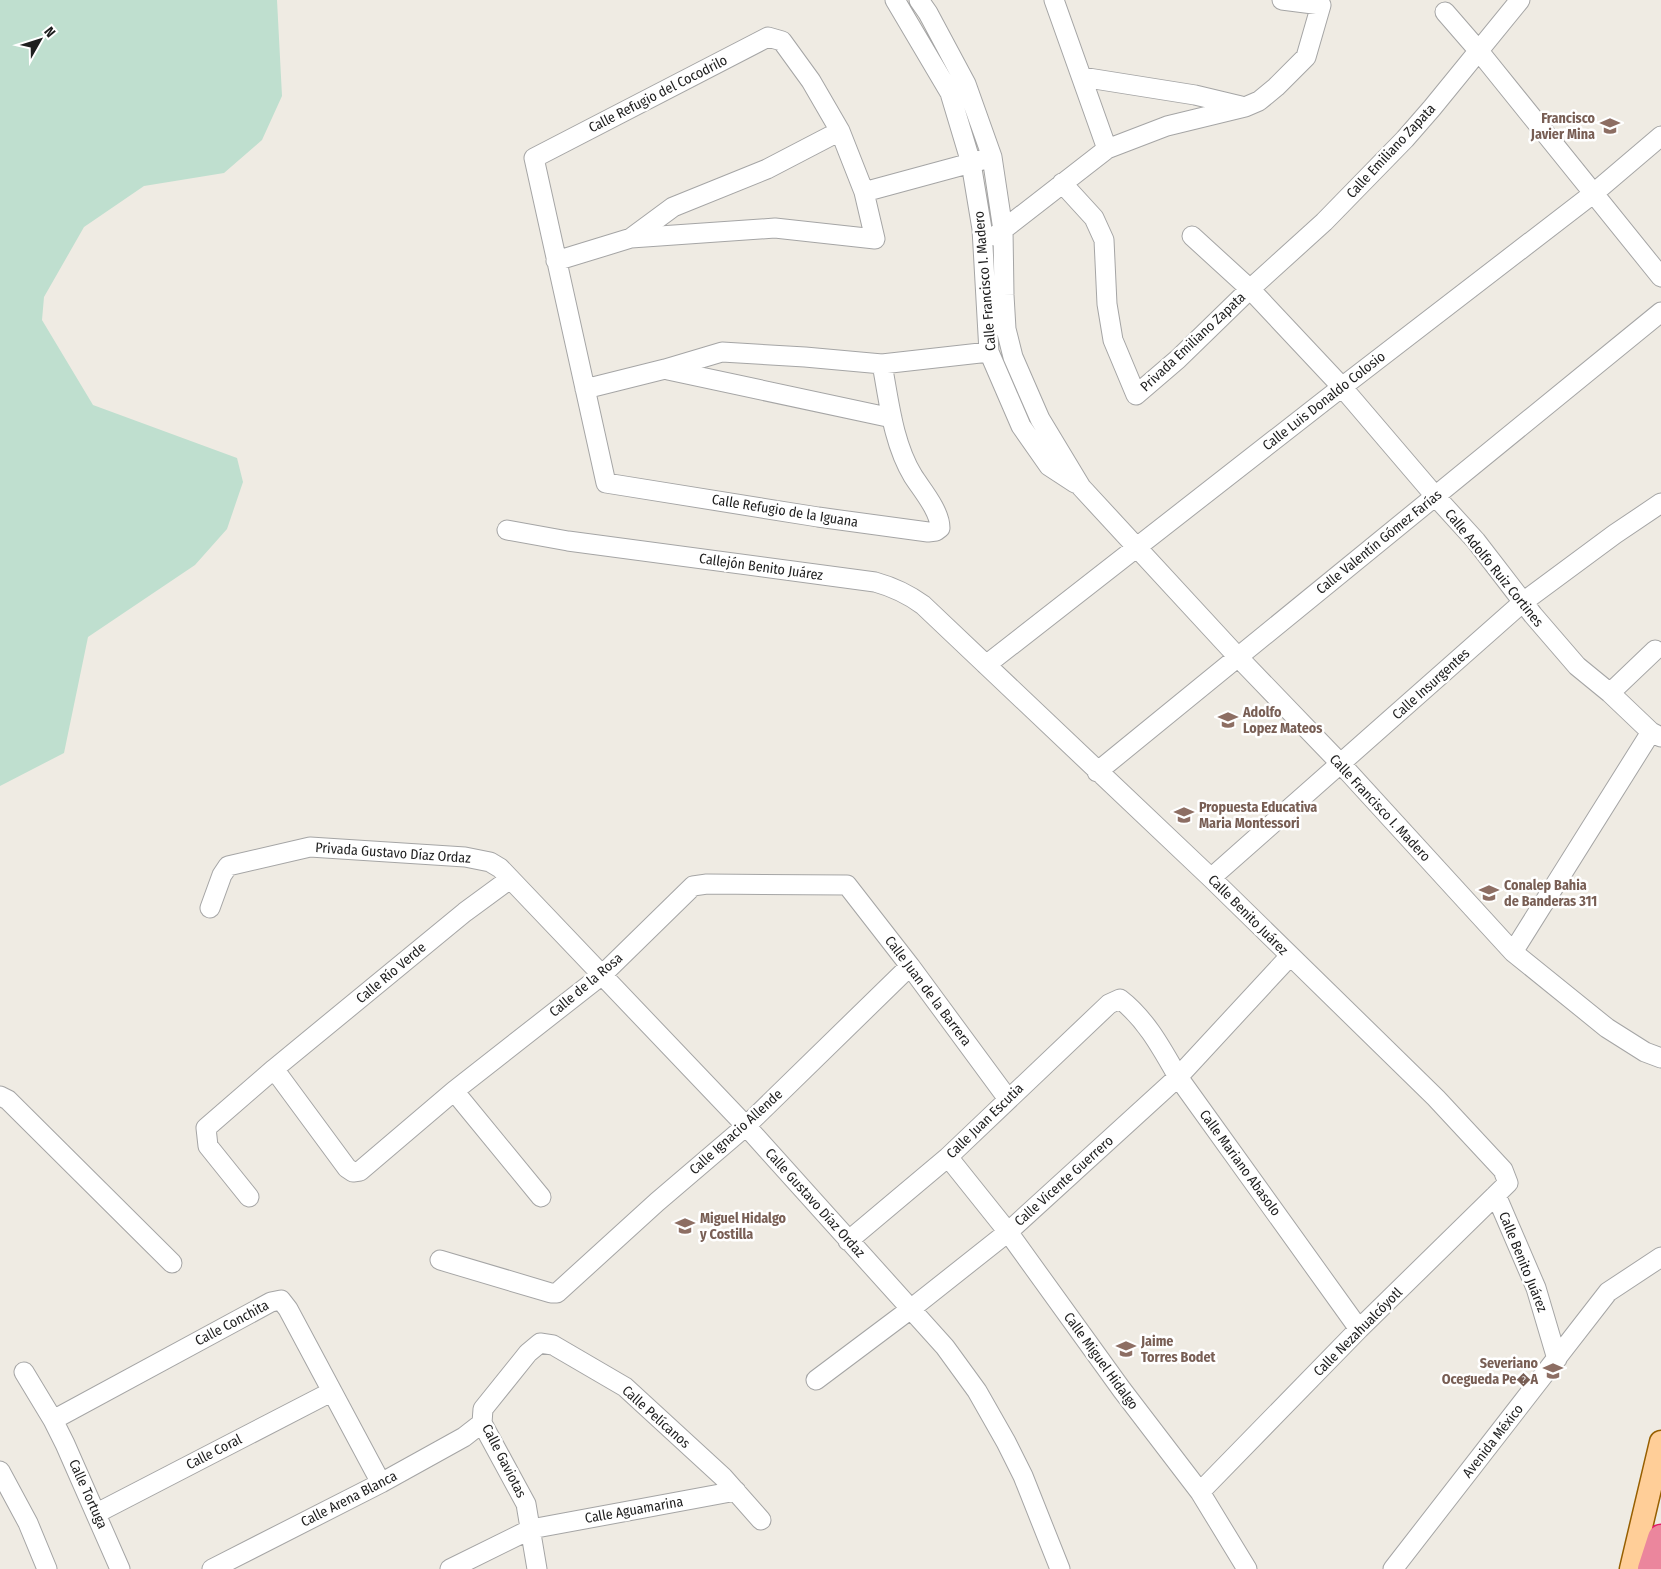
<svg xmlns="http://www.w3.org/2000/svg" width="1661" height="1569" viewBox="0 0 1661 1569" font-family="'Fira Sans Condensed',sans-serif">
<rect width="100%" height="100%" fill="#efebe3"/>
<!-- wetland -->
<path fill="#bfdfcf" d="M0,0H277L282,96L262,140L224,173L144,186L84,227L44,297L42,320L93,405L237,458L243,482L227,529L195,565L88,637L64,753L0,786Z"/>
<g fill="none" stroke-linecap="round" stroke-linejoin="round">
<defs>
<path id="minor" d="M895,0L950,93L971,163L982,229L989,352L1021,426L1049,466L1075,483
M919,0L928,13L966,84L992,157L1003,230L1004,295L1006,329L1013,357L1040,419L1081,487L1237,656L1341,764L1513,952L1607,1028L1645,1052L1661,1058
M1054,0L1107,149
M1445,12L1478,50L1661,277
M1082,77L1195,95L1241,106
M1062,183L1094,218L1104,240L1107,304L1113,340L1136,395L1178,359L1250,289L1324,222L1405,139L1432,108L1520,0
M864,192L982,160
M995,236L1107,149L1167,126L1245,107L1259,101L1276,87L1306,57L1321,5L1282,0
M1192,236L1250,289L1342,387L1436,497L1476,541L1533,615L1577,666L1610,693L1651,732L1661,737
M631,238L673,207L767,169L840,131
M556,261L631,238L775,228L875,239L864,192L840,131L811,81L782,41L768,37L534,158L606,483L818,517L928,532L936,531L940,528C940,511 922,490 913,476C893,443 889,401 882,364
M668,370L892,418
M585,389L665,369L722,352L805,357L882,364L989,352
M507,530L568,541L875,582C893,587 908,594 923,605L1211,878L1436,1098L1503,1170L1508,1183L1359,1329L1200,1492
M986,665L1342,387L1594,193L1661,136
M1610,693L1655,650
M1097,772L1661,312
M1211,878L1523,602L1615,534L1661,503
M210,908L222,875L228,866L310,847L465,857L490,862L500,868L746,1126L945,1347L977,1391L1006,1442L1023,1476L1060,1569
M1513,952L1651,732
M274,1069L347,1168L353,1172L360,1171L454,1091L602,975L693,886L707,884L847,885L910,966L1008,1099
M454,1091L541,1197
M0,1096L8,1100L172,1263
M948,1157L1008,1232L1122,1390L1200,1492L1247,1569
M1496,1195L1536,1288L1557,1359
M249,1197L208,1146L206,1128L274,1069L465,912L510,879
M848,1241L948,1157L1109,1004L1120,999C1146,1019 1162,1049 1178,1077L1359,1329
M440,1260L551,1293H557L657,1202L746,1126L910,966
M24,1372L53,1420L65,1444L120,1569
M816,1380L912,1308L1008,1232L1178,1077L1290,956
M53,1420L271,1302L281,1300L288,1309L381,1483
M0,1471L28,1523L47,1569
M97,1513L331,1392
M212,1569L381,1483L464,1437L482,1423
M450,1569L531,1529L736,1491
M537,1569L526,1504L482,1423L483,1409L528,1353L540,1343L553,1345L625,1387L723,1477L761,1520
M1393,1569L1608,1292L1661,1257"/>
<path id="major" d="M1631,1569L1661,1442"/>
<path id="highway" d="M1651,1569L1661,1538"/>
</defs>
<!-- minor casing -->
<use href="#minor" stroke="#a5a5a5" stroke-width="21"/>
<!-- major casing -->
<use href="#major" stroke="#975f00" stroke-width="25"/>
<!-- highway casing -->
<use href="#highway" stroke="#e41a67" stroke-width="29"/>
<!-- minor -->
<use href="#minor" stroke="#fff" stroke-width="19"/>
<!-- major -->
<use href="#major" stroke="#ffce98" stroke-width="22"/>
<!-- highway -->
<use href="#highway" stroke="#eb869d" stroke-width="26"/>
</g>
<!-- icons -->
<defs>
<symbol id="school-bare" viewBox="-9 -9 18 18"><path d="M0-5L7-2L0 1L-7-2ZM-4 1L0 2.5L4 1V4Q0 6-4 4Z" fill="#8d6e63" stroke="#fff" stroke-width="2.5" paint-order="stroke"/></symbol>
<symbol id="university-bare" viewBox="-9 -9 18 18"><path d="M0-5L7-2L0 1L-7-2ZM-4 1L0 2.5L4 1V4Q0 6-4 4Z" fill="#8d6e63" stroke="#fff" stroke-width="2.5" paint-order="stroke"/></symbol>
</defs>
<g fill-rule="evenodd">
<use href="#school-bare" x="1596" y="112" width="28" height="28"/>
<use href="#school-bare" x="1214" y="706" width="28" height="28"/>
<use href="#school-bare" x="1170" y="801" width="28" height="28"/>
<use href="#university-bare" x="1475" y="879" width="28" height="28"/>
<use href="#school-bare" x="671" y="1212" width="28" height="28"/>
<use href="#school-bare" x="1112" y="1335" width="28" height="28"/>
<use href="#school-bare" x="1539" y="1357" width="28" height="28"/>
</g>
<g text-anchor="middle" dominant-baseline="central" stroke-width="5" stroke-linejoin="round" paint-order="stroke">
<!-- street labels -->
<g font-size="14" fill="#1e1e1e" stroke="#fff">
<text transform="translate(658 94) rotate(-27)">Calle Refugio del Cocodrilo</text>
<text transform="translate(1391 151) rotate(-47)">Calle Emiliano Zapata</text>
<text transform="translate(985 281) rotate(-95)">Calle Francisco I. Madero</text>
<text transform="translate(1193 342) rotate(-43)">Privada Emiliano Zapata</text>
<text transform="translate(1324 401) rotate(-38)">Calle Luis Donaldo Colosio</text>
<text transform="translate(785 511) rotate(9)">Calle Refugio de la Iguana</text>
<text transform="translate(1379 542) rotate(-39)">Calle Valentín Gómez Farías</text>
<text transform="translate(761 567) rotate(8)">Callejón Benito Juárez</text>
<text transform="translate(1494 568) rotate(51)">Calle Adolfo Ruiz Cortines</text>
<text transform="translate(1431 684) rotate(-42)">Calle Insurgentes</text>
<text transform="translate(1380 808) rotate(47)">Calle Francisco I. Madero</text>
<text transform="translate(393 853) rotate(4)">Privada Gustavo Díaz Ordaz</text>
<text transform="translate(1248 915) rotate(45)">Calle Benito Juárez</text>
<text transform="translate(391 973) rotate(-40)">Calle Río Verde</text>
<text transform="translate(586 985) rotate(-40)">Calle de la Rosa</text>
<text transform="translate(928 991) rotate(53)">Calle Juan de la Barrera</text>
<text transform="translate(985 1121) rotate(-44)">Calle Juan Escutia</text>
<text transform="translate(736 1132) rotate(-42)">Calle Ignacio Allende</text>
<text transform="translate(1240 1163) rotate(54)">Calle Mariano Abasolo</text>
<text transform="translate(1064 1181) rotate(-42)">Calle Vicente Guerrero</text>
<text transform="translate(815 1203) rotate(48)">Calle Gustavo Díaz Ordaz</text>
<text transform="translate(1523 1262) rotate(68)">Calle Benito Juárez</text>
<text transform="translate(232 1323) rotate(-28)">Calle Conchita</text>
<text transform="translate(1358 1332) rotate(-45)">Calle Nezahualcóyotl</text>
<text transform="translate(1101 1361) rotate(54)">Calle Miguel Hidalgo</text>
<text transform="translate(656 1417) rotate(42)">Calle Pelícanos</text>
<text transform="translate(1493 1441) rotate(-52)">Avenida México</text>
<text transform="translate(214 1452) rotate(-27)">Calle Coral</text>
<text transform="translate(504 1461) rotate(63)">Calle Gaviotas</text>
<text transform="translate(88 1494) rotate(66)">Calle Tortuga</text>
<text transform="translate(349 1499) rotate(-27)">Calle Arena Blanca</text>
<text transform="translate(634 1510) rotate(-10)">Calle Aguamarina</text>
</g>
<!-- education labels -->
<g font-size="14" font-weight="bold" fill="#785e54" stroke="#fff" text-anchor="start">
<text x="1595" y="118" text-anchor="end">Francisco<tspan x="1595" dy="16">Javier Mina</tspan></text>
<text x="1243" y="712">Adolfo<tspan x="1243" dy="16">Lopez Mateos</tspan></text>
<text x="1199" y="807">Propuesta Educativa<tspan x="1199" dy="16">Maria Montessori</tspan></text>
<text x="1504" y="885">Conalep Bahia<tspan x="1504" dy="16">de Banderas 311</tspan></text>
<text x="700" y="1218">Miguel Hidalgo<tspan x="700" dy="16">y Costilla</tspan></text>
<text x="1141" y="1341">Jaime<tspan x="1141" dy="16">Torres Bodet</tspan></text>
<text x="1538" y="1363" text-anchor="end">Severiano<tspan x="1538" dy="16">Ocegueda Pe�A</tspan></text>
</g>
</g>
<!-- north arrow -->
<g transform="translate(40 40) rotate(51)" stroke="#ffffff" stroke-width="4" paint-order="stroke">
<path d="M0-4L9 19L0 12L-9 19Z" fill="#1e1e1e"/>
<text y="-8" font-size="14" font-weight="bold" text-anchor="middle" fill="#1e1e1e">N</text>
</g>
</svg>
